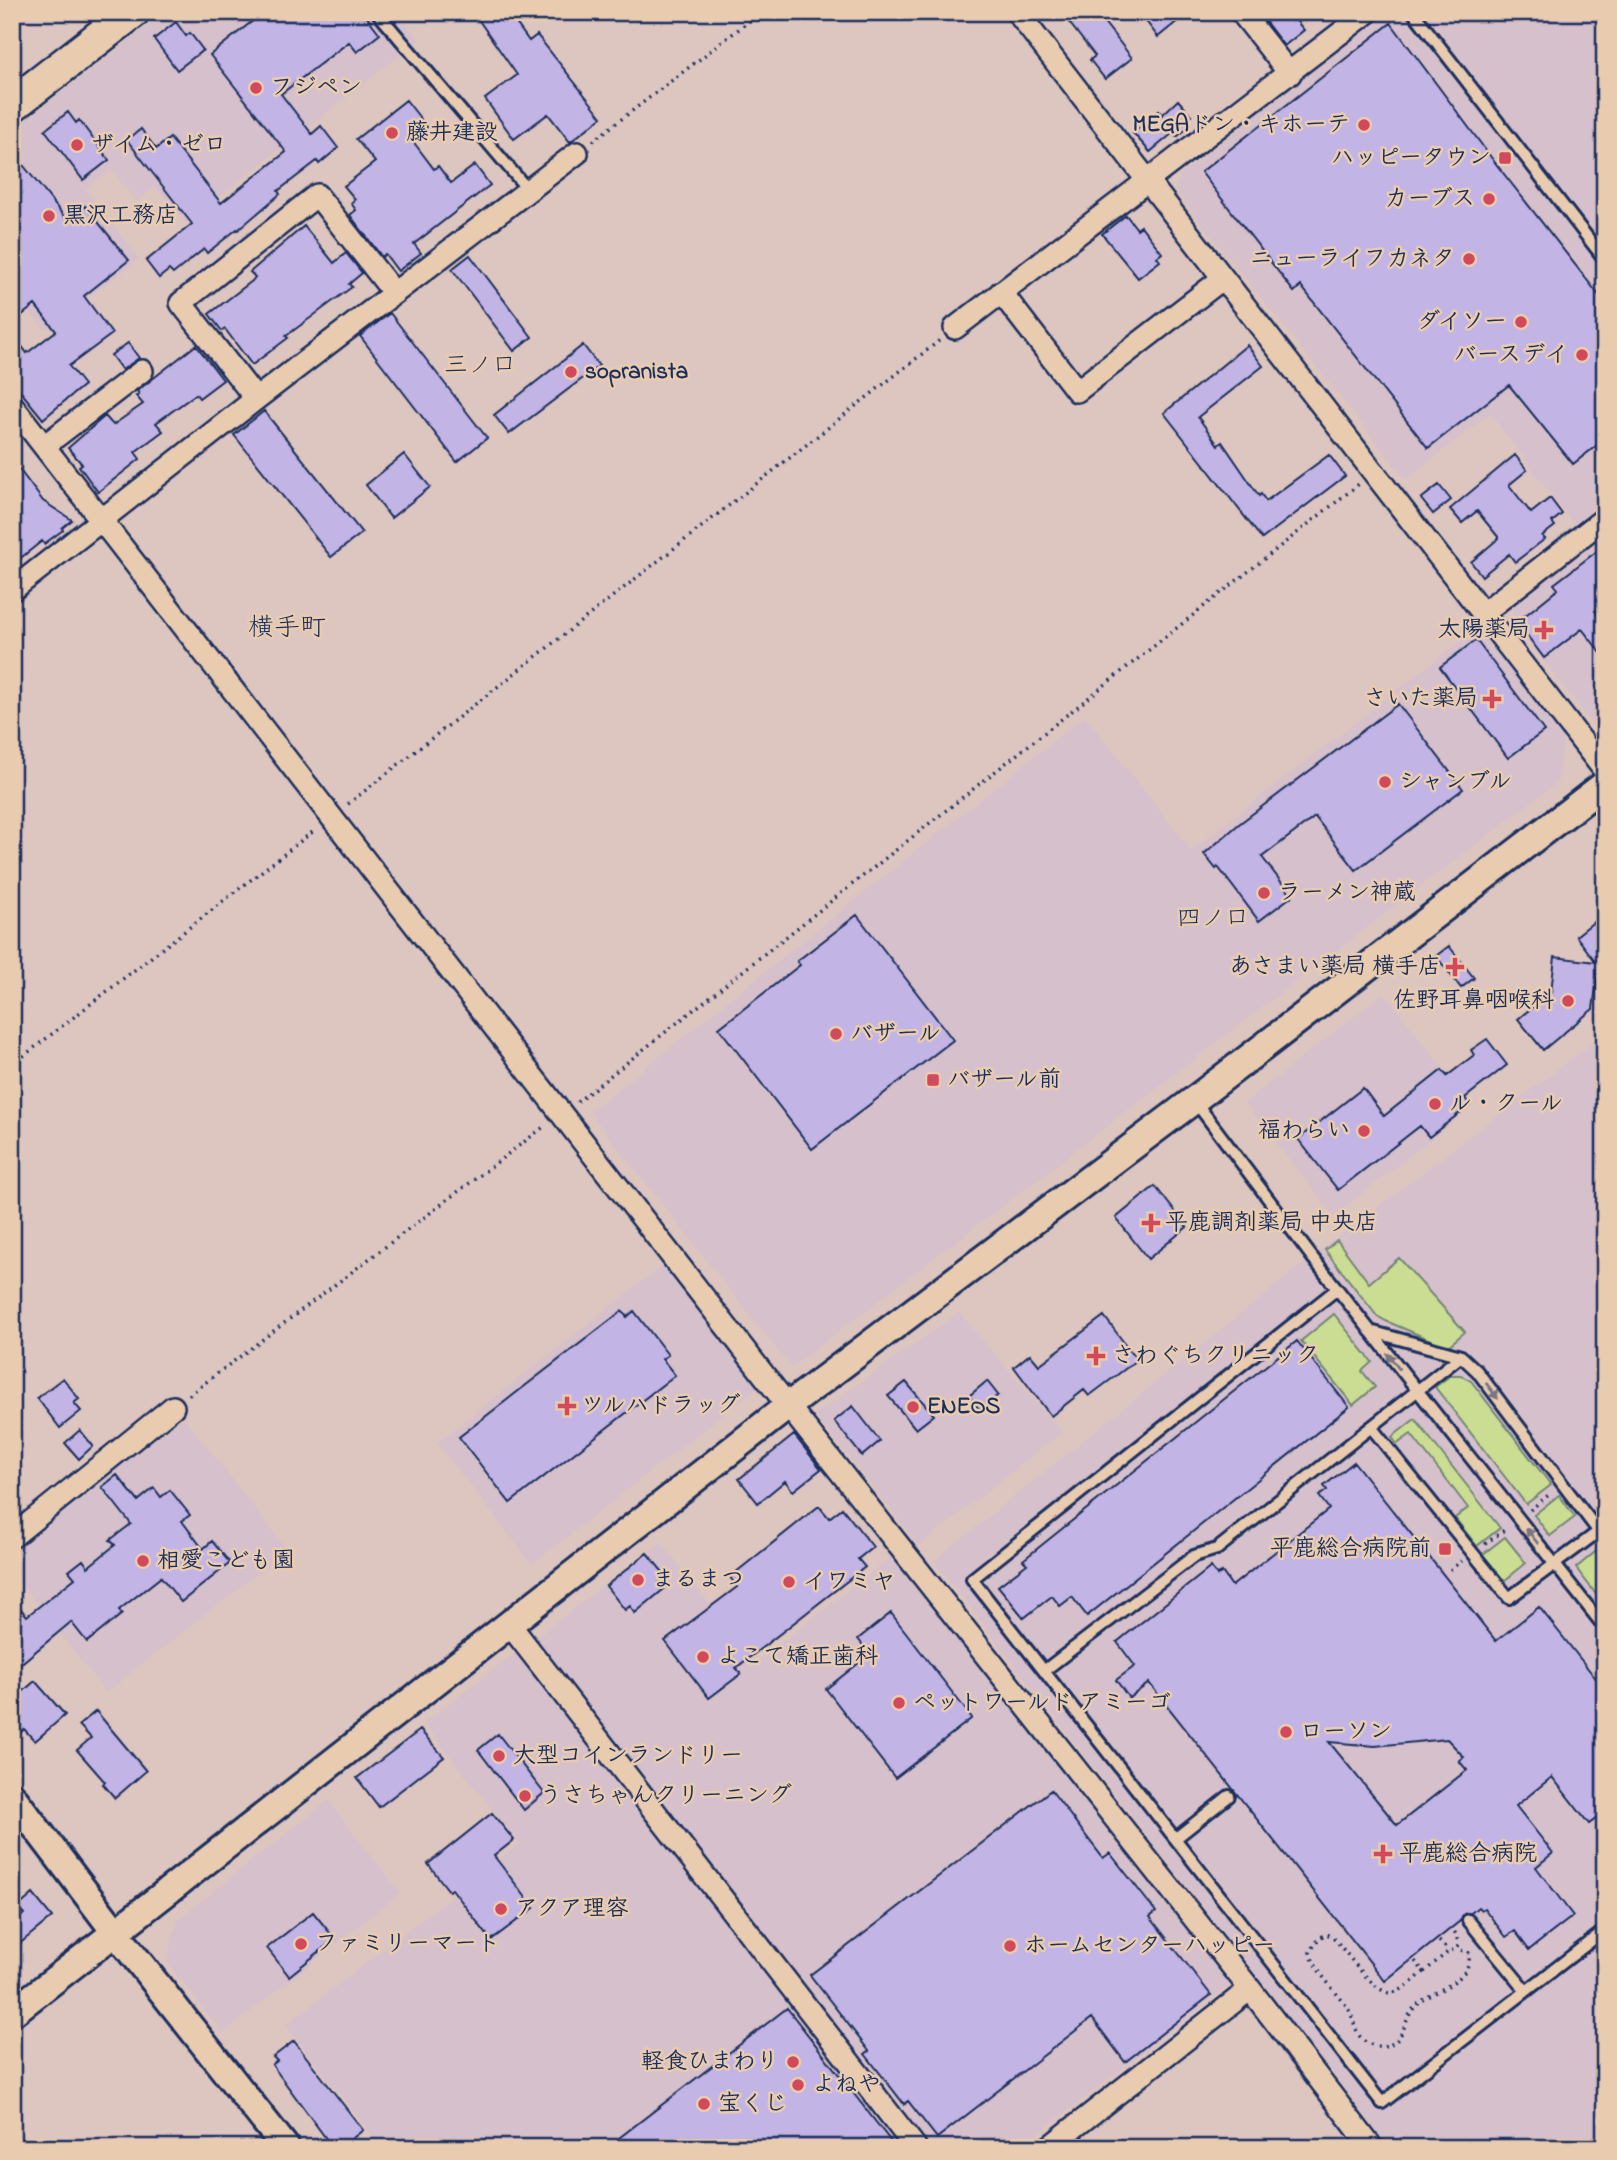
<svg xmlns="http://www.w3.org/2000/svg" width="1617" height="2160" viewBox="0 0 1617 2160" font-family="'Indie Flower','Klee One',sans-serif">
<rect width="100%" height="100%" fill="#ddc5c0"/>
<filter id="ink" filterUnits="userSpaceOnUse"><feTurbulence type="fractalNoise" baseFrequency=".0143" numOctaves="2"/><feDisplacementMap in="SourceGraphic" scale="14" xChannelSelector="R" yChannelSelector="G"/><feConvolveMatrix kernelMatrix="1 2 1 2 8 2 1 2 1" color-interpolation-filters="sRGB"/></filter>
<g filter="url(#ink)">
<!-- built -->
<path fill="#d5c0cb" d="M165,12H397L419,40L185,223L156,187L136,201L111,169L85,189L139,259L45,330L12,288V131Z
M1388,12H1605V500L1574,524L1490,413L1406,479L1175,190L1180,175Z
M1605,535V727H1595L1513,621V606Z
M1480,626L1564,735L1557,782L791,1367L590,1112L1085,716L1191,851Z
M1384,993L1472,1106L1334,1216L1245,1103Z
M1605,1034V2148H1390L934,1561L1312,1257Z
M666,1263L761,1384L532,1564L437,1443Z
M959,1313L1062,1432L919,1545L815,1415Z
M183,1417L287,1550L106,1692L12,1572V1550Z
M661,1542L755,1663L898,1552L1232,1983L1020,2148H382L286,2025L520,1844L424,1723Z
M328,1801L400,1893L223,2033L167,1962L178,1920Z"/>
<!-- green -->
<path fill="#cbdd92" stroke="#738678" stroke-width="2" d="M1337,1240L1369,1283L1399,1258L1465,1332L1447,1347L1386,1321L1377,1316L1325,1250Z
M1334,1314L1372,1362L1362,1371L1375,1387L1353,1405L1301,1341Z
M1451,1375H1461L1471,1381L1551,1485L1526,1504L1435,1387Z
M1415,1419L1500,1528L1477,1546L1455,1518L1468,1508L1411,1434L1397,1444L1392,1437Z
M1559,1495L1575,1517L1550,1536L1534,1515Z
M1505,1537L1526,1563L1504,1581L1482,1555Z
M1600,1548L1605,1554V1606L1576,1568Z"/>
<!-- building -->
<path fill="#c2b4e5" stroke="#1b2f5e" stroke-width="2" fill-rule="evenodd" d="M249,12H363L380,34L357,52L349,42L281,94L312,134L321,126L338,148L319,164L317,161L278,191L280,194L238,230L237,229L207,253L204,249L173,274L169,270L159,278L146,261L192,224L127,140L141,129L156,149L170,138L221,203L286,152L210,55L255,19Z
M473,12H508L529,41L537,35L602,117L570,142L548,114L514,139L485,99L517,75Z
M1061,12H1096L1132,58L1105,79L1090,60L1095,56Z
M1139,12H1189L1158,37Z
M1258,12H1289L1304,30L1284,46Z
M176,22L186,36L190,33L203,50L177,70L154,39Z
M1391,23L1493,160L1605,303V439L1573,464L1509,385L1428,448L1301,286L1294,292L1201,172Z
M406,100L427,127L412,140L434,169L438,166L451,183L475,165L490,185L414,244L421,253L398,271L385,254L382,257L350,215L356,210L351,203L355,199L344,186L375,162L356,139Z
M1178,100L1191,115L1185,120L1190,126L1177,137L1173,133L1150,152L1133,133L1159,111L1162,115Z
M68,112L76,123L79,120L109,160L83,180L45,130Z
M12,151L67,220L85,206L129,260L84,296L112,334L69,366L84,385L43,419L12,381V333L27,353L56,331L35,305L12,323Z
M1126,215L1137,229L1141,226L1162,253L1157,257L1160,261L1138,278L1102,234Z
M304,226L334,263L346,253L362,273L349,284L352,287L286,336L288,338L252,365L225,329L222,331L209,314L252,281L255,277L250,272Z
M470,255L532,337L514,351L452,269Z
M390,313L487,438L457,462L360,336Z
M128,343L139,358L122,370L111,355Z
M196,345L223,380L199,398L196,394L156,423L163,431L135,452L140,459L98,492L79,466L82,464L68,448L105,416L113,425L143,404L136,396L139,394L137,391Z
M583,345L599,366L509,434L494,415Z
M1247,345L1263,366L1198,417L1218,445L1222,442L1259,496L1261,494L1266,501L1329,455L1345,476L1262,539L1164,413Z
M264,411L362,533L331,557L234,435Z
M404,454L430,487L391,518L366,485Z
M1515,455L1527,470L1509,485L1531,513L1550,498L1562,514L1552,522L1555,526L1542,536L1545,539L1515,562L1509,554L1482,576L1471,562L1499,538L1477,511L1462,523L1450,509Z
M12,460L43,501L72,520L62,528L63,530L44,544L42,541L12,565Z
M1439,485L1451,500L1433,514L1421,499Z
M1605,545V603L1595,611L1605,624V658L1582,629L1544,658L1517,622L1558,589L1554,584Z
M1476,640L1544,731L1508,758L1440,667Z
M1398,704L1463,789L1356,870L1315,817L1262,857L1292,896L1259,921L1218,867L1216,869L1204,854L1239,824Z
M1605,913V973L1599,965L1593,1009L1543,1050L1518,1019L1551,992L1555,957L1596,962L1576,936Z
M857,915L953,1040L812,1149L719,1028L800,965L797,961Z
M1449,946L1474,978L1461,988L1436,956Z
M1487,1039L1507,1065L1465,1098L1470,1105L1429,1137L1420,1126L1338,1190L1298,1139L1363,1088L1384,1116L1442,1070L1447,1076L1474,1055L1471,1050Z
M1155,1186L1187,1227L1148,1259L1116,1218Z
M622,1311L627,1317L634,1311L668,1355L662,1359L675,1375L510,1503L459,1437Z
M1104,1316L1137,1360L1089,1396L1084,1390L1051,1416L1014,1367L1030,1354L1039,1365Z
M1297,1341L1349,1407L1087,1616L1072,1597L1060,1606L1052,1596L1024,1618L998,1586L1027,1564L1023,1560Z
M63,1378L79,1399L74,1403L81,1411L60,1428L37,1398Z
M987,1381L998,1395L980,1410L969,1396Z
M906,1382L934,1415L916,1429L888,1396Z
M853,1406L880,1441L862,1456L834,1421Z
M80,1430L93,1446L79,1459L65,1443Z
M794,1435L821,1469L793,1491L785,1481L758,1503L739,1479Z
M1354,1462L1496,1641L1539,1607L1605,1690V1812L1589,1824L1552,1777L1516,1806L1553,1853L1536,1867L1573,1916L1529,1950L1515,1931L1506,1937L1484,1908L1481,1910L1478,1907L1471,1913L1464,1914L1460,1921L1385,1981L1149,1683L1129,1698L1116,1680L1135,1666L1117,1642L1211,1567L1217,1576L1222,1572L1232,1586L1329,1509L1319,1496L1327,1490L1324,1486ZM1447,1739L1464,1757L1459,1761L1467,1770L1397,1825L1329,1742L1375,1746Z
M117,1475L138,1501L154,1488L161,1497L170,1490L190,1515L182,1521L203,1549L212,1541L230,1563L181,1602L161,1577L119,1610L122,1614L87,1642L71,1622L12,1671V1599L27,1616L75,1578L69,1571L83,1560L88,1567L115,1545L110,1540L131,1524L102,1487Z
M819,1506L829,1518L842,1508L873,1547L858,1559L865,1567L736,1668L741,1674L709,1698L665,1641L737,1587L730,1577Z
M647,1553L667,1577L659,1583L664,1589L635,1613L630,1606L625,1610L606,1586Z
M891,1613L972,1718L895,1778L826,1689L870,1654L858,1639Z
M35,1681L65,1715L35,1741L24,1729L21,1732L12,1723V1701Z
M96,1711L146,1771L115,1798L103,1784L105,1782L77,1750L91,1738L79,1725Z
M420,1730L444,1757L379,1807L357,1778Z
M498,1734L544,1793L524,1810L478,1750Z
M1051,1790L1103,1858L1110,1853L1156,1912L1150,1917L1211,1995L1125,2062L1092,2018L937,2138L908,2101L904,2104L865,2054L869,2051L810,1975Z
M492,1813L514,1840L494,1856L534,1908L491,1940L452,1889L449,1891L428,1864Z
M33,1894L52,1917L12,1950V1924L24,1914L18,1907Z
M313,1912L335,1939L289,1976L267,1948Z
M787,2008L896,2148H627L619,2138Z
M294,2041L363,2130L340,2148H333L272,2065L277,2061L273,2057Z"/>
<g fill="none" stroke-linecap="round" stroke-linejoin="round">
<defs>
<path id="service" d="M377,12L528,190
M1413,12L1605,260
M1194,1100L1312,1257L1605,1628
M1337,1289L972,1579L1382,2103L1605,1930
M1370,1331L1461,1356L1477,1371L1605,1540
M1371,1427L1509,1598L1598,1532
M1045,1670L1194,1556L1217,1549L1461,1356
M1176,1838L1229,1796
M1468,1920L1526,1991"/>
<path id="minor" d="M1017,12L1605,771
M1241,12L1290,74
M1001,292L1077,391L1222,279
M955,328L1368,12
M256,399L181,303L317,195L394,293
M12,405L774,1388L1250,1989L1372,2148
M44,446L142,371
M12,590L256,399L577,153
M1483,613L1605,518
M12,1537L173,1407
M510,1625L916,2148
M1048,2148L1250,1989"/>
<path id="tertiary" d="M12,1796L116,1933L286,2148
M12,2013L788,1406L1194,1100L1605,784"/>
<path id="primary" d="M12,105L132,12"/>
</defs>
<!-- service casing -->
<use href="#service" stroke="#1b2f5e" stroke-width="16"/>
<!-- minor casing -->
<use href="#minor" stroke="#1b2f5e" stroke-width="26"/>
<!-- tertiary casing -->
<use href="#tertiary" stroke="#1b2f5e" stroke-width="32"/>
<!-- primary casing -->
<use href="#primary" stroke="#1b2f5e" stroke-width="38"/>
<!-- path -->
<path stroke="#1b2f5e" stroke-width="3.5" stroke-dasharray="2 5" stroke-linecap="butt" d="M593,141L761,12
M348,804L940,340
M12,1065L315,830
M577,1102L1359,484
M189,1395L545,1126
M1530,1510L1551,1493
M1485,1544L1507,1528
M1450,1570L1462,1561
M1439,1941L1449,1951
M1415,1961L1424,1972C1415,1979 1404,1991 1392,1993C1375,1995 1345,1950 1333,1937L1327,1934L1319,1938L1310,1952C1317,1975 1336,1990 1349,2010C1354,2019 1355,2032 1362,2039C1367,2044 1377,2047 1383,2046C1405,2045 1403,2019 1415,2007C1432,1989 1473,1983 1469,1953L1458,1949L1457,1936L1454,1931
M1424,1972L1449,1951L1458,1949"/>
<!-- service -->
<use href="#service" stroke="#e9ccb0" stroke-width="10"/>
<!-- minor -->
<use href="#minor" stroke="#e9ccb0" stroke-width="21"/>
<!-- tertiary -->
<use href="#tertiary" stroke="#e9ccb0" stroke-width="26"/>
<!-- primary -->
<use href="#primary" stroke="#e9ccb0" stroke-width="33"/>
</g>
<!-- one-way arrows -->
<defs><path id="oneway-solid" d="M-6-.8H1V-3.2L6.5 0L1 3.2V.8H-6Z" transform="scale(1.75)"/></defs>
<g fill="#787683">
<use href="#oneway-solid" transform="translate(1393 1361) rotate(-128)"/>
<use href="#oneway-solid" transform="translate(1492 1391) rotate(53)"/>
<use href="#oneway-solid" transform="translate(1532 1536) rotate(-128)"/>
</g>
</g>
<!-- markers -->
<g fill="#d1495b" stroke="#e9ccb0" stroke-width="2.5">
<circle cx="256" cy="88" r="7"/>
<circle cx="1364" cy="125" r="7"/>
<circle cx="392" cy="133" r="7"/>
<circle cx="77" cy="145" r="7"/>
<rect x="1498" y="151" width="14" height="14" rx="3.5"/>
<circle cx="1489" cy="199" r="7"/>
<circle cx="49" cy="216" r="7"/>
<circle cx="1469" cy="259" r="7"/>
<circle cx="1521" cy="322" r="7"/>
<circle cx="1582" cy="355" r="7"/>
<circle cx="571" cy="372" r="7"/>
<path d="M1540.5 619.5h7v7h7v7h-7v7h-7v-7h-7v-7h7z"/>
<path d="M1488.5 688.5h7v7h7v7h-7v7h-7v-7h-7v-7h7z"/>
<circle cx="1385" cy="782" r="7"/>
<circle cx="1264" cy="893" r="7"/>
<path d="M1451.5 956.5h7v7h7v7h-7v7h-7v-7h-7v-7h7z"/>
<circle cx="1568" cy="1001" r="7"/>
<circle cx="836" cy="1034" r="7"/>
<rect x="926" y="1073" width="14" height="14" rx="3.5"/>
<circle cx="1435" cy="1104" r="7"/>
<circle cx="1364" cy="1131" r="7"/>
<path d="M1147.5 1212.5h7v7h7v7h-7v7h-7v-7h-7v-7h7z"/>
<path d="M1092.5 1345.5h7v7h7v7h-7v7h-7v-7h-7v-7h7z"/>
<path d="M563.5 1395.5h7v7h7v7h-7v7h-7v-7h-7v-7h7z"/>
<circle cx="913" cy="1407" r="7"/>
<rect x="1438" y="1542" width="14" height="14" rx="3.5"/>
<circle cx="143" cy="1561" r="7"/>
<circle cx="638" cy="1580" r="7"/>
<circle cx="789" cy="1582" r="7"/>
<circle cx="703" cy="1657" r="7"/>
<circle cx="899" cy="1703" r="7"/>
<circle cx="1286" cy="1732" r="7"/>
<circle cx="499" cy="1756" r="7"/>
<circle cx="525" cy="1796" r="7"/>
<path d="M1379.5 1843.5h7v7h7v7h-7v7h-7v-7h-7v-7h7z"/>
<circle cx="501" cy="1909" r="7"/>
<circle cx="301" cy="1944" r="7"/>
<circle cx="1010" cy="1946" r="7"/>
<circle cx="793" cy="2062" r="7"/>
<circle cx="798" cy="2085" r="7"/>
<circle cx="704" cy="2104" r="7"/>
</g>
<g text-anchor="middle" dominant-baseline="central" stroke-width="5" stroke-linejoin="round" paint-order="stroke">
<!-- poi labels -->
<g font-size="23" font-weight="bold" fill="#1b2f5e" stroke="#e9ccb0" text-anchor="start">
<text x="270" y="88">フジペン</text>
<text x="1350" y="125" text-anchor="end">MEGAドン・キホーテ</text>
<text x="406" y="133">藤井建設</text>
<text x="91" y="145">ザイム・ゼロ</text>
<text x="1491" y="158" text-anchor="end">ハッピータウン</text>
<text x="1475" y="199" text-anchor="end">カーブス</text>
<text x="63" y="216">黒沢工務店</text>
<text x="1455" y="259" text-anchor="end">ニューライフカネタ</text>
<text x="1507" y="322" text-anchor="end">ダイソー</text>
<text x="1568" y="355" text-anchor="end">バースデイ</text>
<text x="585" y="372">sopranista</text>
<text x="1530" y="630" text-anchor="end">太陽薬局</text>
<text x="1478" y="699" text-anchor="end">さいた薬局</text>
<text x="1399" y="782">シャンブル</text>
<text x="1278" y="893">ラーメン神蔵</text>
<text x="1441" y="967" text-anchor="end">あさまい薬局 横手店</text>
<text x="1554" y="1001" text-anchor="end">佐野耳鼻咽喉科</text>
<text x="850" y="1034">バザール</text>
<text x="947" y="1080">バザール前</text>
<text x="1449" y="1104">ル・クール</text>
<text x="1350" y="1131" text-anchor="end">福わらい</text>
<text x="1165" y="1223">平鹿調剤薬局 中央店</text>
<text x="1112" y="1356">さわぐちクリニック</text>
<text x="581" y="1406">ツルハドラッグ</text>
<text x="927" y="1407">ENEOS</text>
<text x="1431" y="1549" text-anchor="end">平鹿総合病院前</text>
<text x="157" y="1561">相愛こども園</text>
<text x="652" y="1580">まるまつ</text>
<text x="803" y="1582">イワミヤ</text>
<text x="717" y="1657">よこて矯正歯科</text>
<text x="913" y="1703">ペットワールド アミーゴ</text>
<text x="1300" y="1732">ローソン</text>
<text x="513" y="1756">大型コインランドリー</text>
<text x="539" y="1796">うさちゃんクリーニング</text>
<text x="1399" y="1854">平鹿総合病院</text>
<text x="515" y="1909">アクア理容</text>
<text x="315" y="1944">ファミリーマート</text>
<text x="1024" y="1946">ホームセンターハッピー</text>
<text x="779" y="2062" text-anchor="end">軽食ひまわり</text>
<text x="812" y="2085">よねや</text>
<text x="718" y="2104">宝くじ</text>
</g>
<!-- neighbourhood labels -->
<g font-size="24" fill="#1b2f5e" stroke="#e9ccb0">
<text x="480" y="366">三ノ口</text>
<text x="1213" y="919">四ノ口</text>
</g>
<!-- quarter labels -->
<g font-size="26" fill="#1b2f5e" stroke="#e9ccb0">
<text x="287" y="629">横手町</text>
</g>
</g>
<!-- margin -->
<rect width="1617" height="2160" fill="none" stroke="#e9ccb0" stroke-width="42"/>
<rect x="21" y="21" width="1575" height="2118" fill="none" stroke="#1b2f5e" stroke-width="2.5" filter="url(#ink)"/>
</svg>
